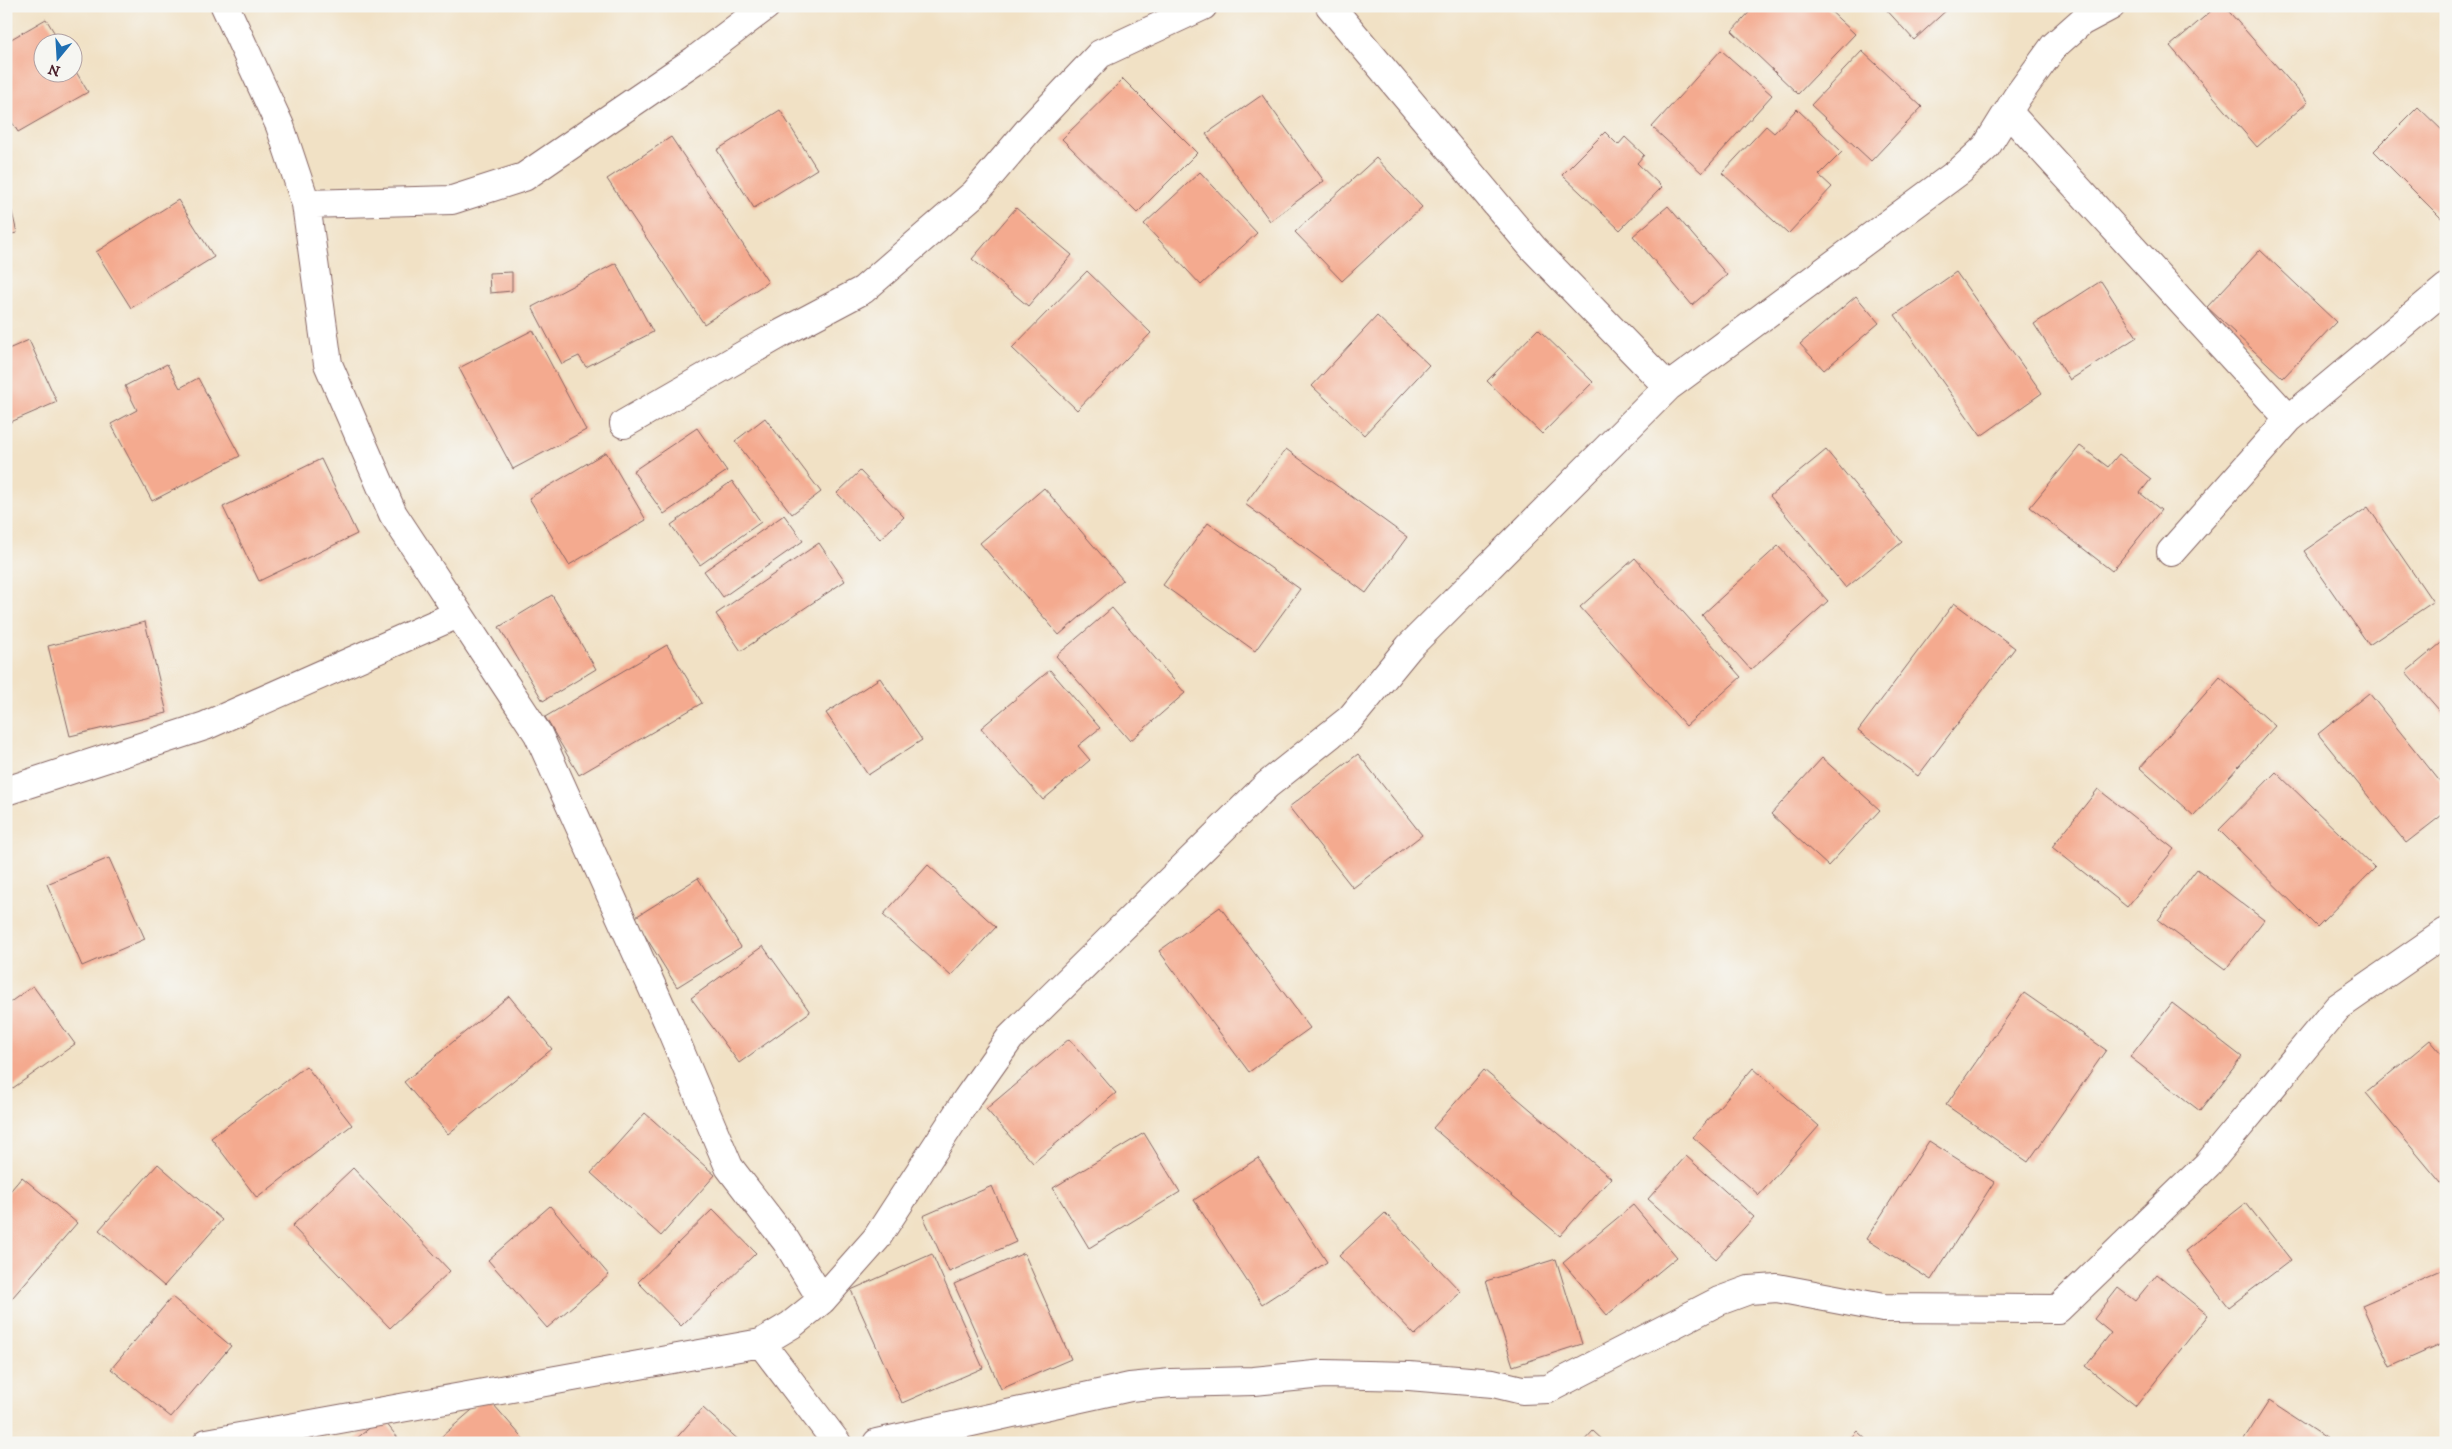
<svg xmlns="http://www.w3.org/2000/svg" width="2452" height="1449" viewBox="0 0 2452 1449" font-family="'IM FELL DW Pica',serif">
<rect width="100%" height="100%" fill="#f6f6f2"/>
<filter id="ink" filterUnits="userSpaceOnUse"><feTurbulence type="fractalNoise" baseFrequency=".02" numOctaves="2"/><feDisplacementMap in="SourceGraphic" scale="10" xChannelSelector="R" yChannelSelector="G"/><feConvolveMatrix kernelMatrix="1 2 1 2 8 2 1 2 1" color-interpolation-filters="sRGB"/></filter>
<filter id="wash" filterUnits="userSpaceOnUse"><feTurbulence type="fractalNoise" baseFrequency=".0096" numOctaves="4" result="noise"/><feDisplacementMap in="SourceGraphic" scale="20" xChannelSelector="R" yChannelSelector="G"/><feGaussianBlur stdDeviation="1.12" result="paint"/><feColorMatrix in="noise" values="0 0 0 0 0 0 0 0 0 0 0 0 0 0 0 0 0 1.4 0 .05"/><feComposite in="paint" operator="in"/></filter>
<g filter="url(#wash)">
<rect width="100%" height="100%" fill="#f1e1c5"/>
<g id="blocks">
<!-- building -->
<path fill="#f4aa8f" d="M1755,6H1825L1855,34L1798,94L1732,31Z
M1883,6H1951L1914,40Z
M2217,6H2224L2308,102L2257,147L2170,46Z
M46,19L60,42H42V72H72V65L88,92L18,132L6,112V42Z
M1721,50L1772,95L1702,173L1652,127Z
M1862,51L1922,107L1871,161L1811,105Z
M1123,79L1197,153L1137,213L1062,139Z
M1262,95L1324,181L1270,221L1206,134Z
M2418,107L2446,134V223L2374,151Z
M1797,109L1842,152L1819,175L1832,187L1788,234L1722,173L1766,126L1774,133Z
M780,110L817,169L754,208L717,150Z
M1605,132L1618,145L1625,137L1644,155L1637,163L1662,187L1620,230L1562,175Z
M671,137L768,282L704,324L607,179Z
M1376,158L1422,207L1342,281L1295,232Z
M1200,172L1257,233L1201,285L1144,224Z
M6,187L17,233L6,235Z
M178,200L214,257L131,308L96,252Z
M1668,206L1727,275L1692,305L1633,236Z
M1016,208L1072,255L1028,306L972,259Z
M2260,250L2336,322L2283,378L2207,307Z
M616,263L653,332L586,367L579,356L562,364L532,307Z
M1087,271L1151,333L1077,410L1012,348Z
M512,272V291L490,293L489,273Z
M1956,272L2042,393L1981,436L1895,315Z
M2101,281L2137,337L2070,380L2034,324Z
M1856,296L1879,323L1824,370L1800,344Z
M1377,316L1429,365L1364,435L1312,386Z
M1538,329L1593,382L1542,434L1487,381Z
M533,330L586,430L513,469L459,368Z
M29,340L57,402L6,424V350Z
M167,364L180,388L198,378L240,456L152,501L111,424L137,410L125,386Z
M765,418L821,492L792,514L735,441Z
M697,428L727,471L664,514L633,471Z
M2080,446L2108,467L2119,454L2151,479L2140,493L2161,510L2112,571L2030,507Z
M1286,449L1407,537L1366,593L1245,504Z
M1826,450L1902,542L1846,588L1770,496Z
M606,452L646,520L569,565L529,498Z
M321,459L357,534L259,581L223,507Z
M860,471L904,517L880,539L837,493Z
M732,481L761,522L700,565L671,525Z
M1044,488L1123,580L1059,635L980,543Z
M2368,507L2433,602L2369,645L2304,551Z
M784,515L803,541L723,597L704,571Z
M1208,523L1300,589L1255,651L1163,585Z
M819,543L845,581L741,651L716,614Z
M1778,546L1828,601L1751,670L1702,615Z
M1635,558L1741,677L1686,726L1580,607Z
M552,595L596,669L543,701L499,627Z
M1954,603L2015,648L1918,776L1858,731Z
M1112,608L1185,693L1130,741L1056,656Z
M145,622L167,713L70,736L48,646Z
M2446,639V718L2406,672Z
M667,645L702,703L579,775L545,717Z
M1050,670L1100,728L1078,746L1090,760L1043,800L981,728Z
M2220,677L2275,726L2194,816L2140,768Z
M880,678L922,740L868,775L826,713Z
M2369,693L2446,789V812L2406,843L2318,734Z
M1358,754L1422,835L1353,888L1289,807Z
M1822,758L1880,810L1828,866L1771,814Z
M2276,772L2375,868L2317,927L2219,830Z
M2098,789L2174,849L2127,907L2052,847Z
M109,858L145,939L82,966L47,884Z
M928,865L996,927L951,976L883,915Z
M2197,869L2264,920L2225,970L2158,920Z
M698,878L741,947L677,987L634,918Z
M1220,907L1310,1028L1249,1072L1159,951Z
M763,946L810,1012L739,1063L691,998Z
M33,986L75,1044L6,1093V1005Z
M2024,993L2106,1050L2028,1162L1946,1105Z
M509,996L552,1049L448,1134L404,1082Z
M2172,1003L2242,1057L2200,1111L2130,1057Z
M1069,1039L1116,1093L1033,1163L986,1109Z
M2430,1040L2446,1059V1189L2366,1093Z
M306,1066L352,1125L257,1198L211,1138Z
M1753,1068L1819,1126L1759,1195L1693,1137Z
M1484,1070L1611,1178L1560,1236L1433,1128Z
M645,1113L715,1175L661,1236L591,1173Z
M1144,1133L1180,1192L1089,1248L1053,1188Z
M1929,1141L1994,1182L1931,1280L1866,1239Z
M1686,1156L1754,1217L1716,1259L1648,1199Z
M1258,1158L1327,1262L1262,1304L1194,1200Z
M158,1164L222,1220L164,1286L99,1230Z
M353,1168L450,1271L390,1328L292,1226Z
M22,1177L77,1223L6,1305V1196Z
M992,1186L1016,1242L949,1272L923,1216Z
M2246,1203L2291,1260L2229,1307L2185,1251Z
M1633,1205L1677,1257L1607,1315L1563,1263Z
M550,1206L609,1275L547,1328L488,1260Z
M713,1209L756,1253L681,1326L638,1282Z
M1385,1213L1461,1292L1415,1335L1339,1256Z
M1024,1253L1071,1359L1001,1389L954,1284Z
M932,1254L983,1368L902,1403L851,1290Z
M1556,1259L1582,1344L1513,1366L1486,1281Z
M2446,1268V1342L2390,1367L2362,1305Z
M2157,1274L2208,1315L2136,1406L2085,1366L2111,1333L2094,1319L2118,1288L2135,1301Z
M172,1297L231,1346L171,1417L111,1369Z
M487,1397L527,1443H434Z
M2269,1401L2333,1443H2242Z
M703,1408L742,1443H672Z
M382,1418L402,1443H351Z
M1593,1431L1606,1443H1582Z
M1857,1431L1870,1443H1846Z"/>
</g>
</g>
<g filter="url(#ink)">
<use href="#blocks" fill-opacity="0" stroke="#846361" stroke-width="1"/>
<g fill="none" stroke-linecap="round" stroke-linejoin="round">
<defs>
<path id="minor" d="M225,6L280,126L306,204L328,364L393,514L538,734L667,1020L729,1167L786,1241L822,1300
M1330,6L1533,248L1668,387
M2008,112L2289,419L2446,288
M306,204L452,200L524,177L695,60L766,6
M624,424L780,334L863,290L975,193L1032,126L1100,54L1203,6
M2171,552L2289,419
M6,791L205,726L458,614
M761,1343L837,1443
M207,1443L761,1343L791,1325L822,1300L876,1239L967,1099L1010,1038L1267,785L1350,719L1409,647L1668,387L1961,170L1986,147L2017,97L2054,46L2081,22L2111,6
M877,1443L1130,1387L1171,1383L1254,1381L1324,1374L1409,1376L1493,1383L1522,1390L1548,1389L1719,1301L1749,1290L1777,1288L1883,1308L2058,1309L2208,1164L2338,1007L2446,932"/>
</defs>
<!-- minor casing -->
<use href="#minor" stroke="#846361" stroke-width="30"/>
<!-- minor -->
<use href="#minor" stroke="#fff" stroke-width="28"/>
</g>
</g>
<!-- margin -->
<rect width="2452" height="1449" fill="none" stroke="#f6f6f2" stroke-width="25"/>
<!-- north arrow -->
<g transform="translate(58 58) rotate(198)"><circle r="24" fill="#f6f6f2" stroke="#b1a0a2"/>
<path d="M0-4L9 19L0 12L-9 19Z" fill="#1f6fb2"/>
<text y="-8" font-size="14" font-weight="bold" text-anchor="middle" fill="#4a1f2b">N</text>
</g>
</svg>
